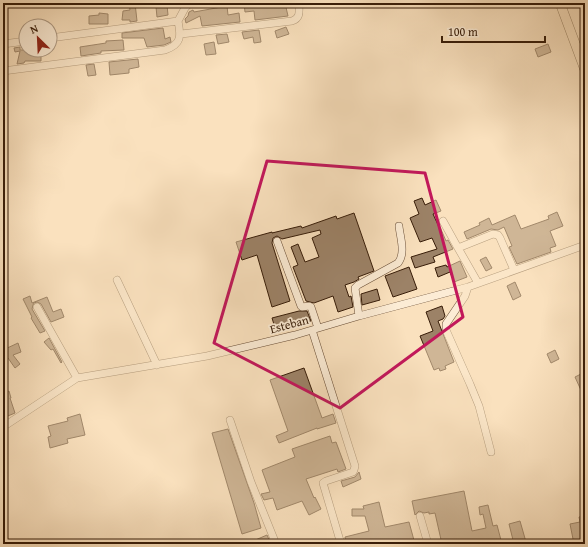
<svg xmlns="http://www.w3.org/2000/svg" width="588" height="547" viewBox="0 0 588 547" font-family="'Gentium Book Plus',serif">
<rect width="100%" height="100%" fill="#fae1be"/>
<filter id="stains"><feTurbulence type="fractalNoise" baseFrequency=".005" numOctaves="4"/><feColorMatrix values="0 0 0 0 .2 0 0 0 0 .09 0 0 0 0 .02 0 0 0 .5 -.17"/></filter>
<radialGradient id="worn" r=".72"><stop offset=".6" stop-color="#630" stop-opacity="0"/><stop offset="1" stop-color="#630" stop-opacity=".3"/></radialGradient>
<!-- building -->
<path fill="#9c8267" stroke="#371c08" d="M129,3H135L137,21L130,22V20H122L123,11L130,10Z
M244,3H285L288,16L255,20L254,11L245,12Z
M167,5L168,15L157,17L156,7Z
M227,6L228,15L239,13L240,22L202,26L200,16L186,23L185,19L188,16L189,12L193,10L194,12Z
M99,13L108,14V24H89V16L99,15Z
M286,27L289,34L277,38L275,31Z
M163,28L165,39L170,37L171,42L164,45L147,47L144,38H122V33Z
M259,30L261,42L254,43L253,37L244,39L242,32Z
M227,34L229,42L218,44L216,35Z
M123,40L124,50L101,51V53L81,56L80,47L106,43V41Z
M214,42L216,54L206,55L204,44Z
M548,44L551,52L538,57L535,49Z
M20,47V50H41V61H25L24,63L17,64L20,51L15,52L14,48Z
M138,59L139,67L129,69V73L110,75L109,62Z
M94,64L96,75L88,76L86,65Z
M422,198L425,205L436,200L441,211L433,214L439,227H440L446,241L448,240L453,249L433,257L435,262L415,268L411,257L437,249L432,238L420,242L410,218L419,214L414,201Z
M557,212L563,226L550,231L556,246L550,248L551,252L517,264L509,247L512,246L504,227L498,230L491,229L467,239L464,232L480,225L479,223L489,218L492,225L515,215L521,229L549,219L548,216Z
M354,213L374,271L358,277L359,279L354,282L345,285L349,297L351,296L353,307L338,312L333,296L314,303L306,301L293,267L298,265L291,247L298,244L305,262L319,257L312,238L321,234L320,230L282,239L277,236L273,238L272,243L290,301L272,307L257,255L242,260L236,242L272,232V233L301,226L302,228L336,216L337,219Z
M486,257L492,268L486,271L480,260Z
M460,261L467,277L454,282L450,272L438,277L435,268L446,265L447,267Z
M409,267L417,289L393,297L385,276Z
M515,282L521,296L513,300L507,286Z
M377,289L380,300L362,305L361,294Z
M30,296L32,303L47,297L53,312L61,309L64,317L51,322L41,304L37,302L34,303L33,305L32,309L45,331L40,333L31,318L32,317L23,299Z
M442,306L445,316L443,319L438,321L454,362L445,366L446,369L440,371L439,368L434,370L420,336L433,331L426,312Z
M299,311H307L311,321L276,331L272,318Z
M49,338L62,362L61,363L53,349L51,350L44,342Z
M18,343L21,352L13,355L20,364L15,368L8,358H6L5,355L3,356V350Z
M555,350L559,359L551,363L547,354Z
M304,368L322,418L333,414L336,423L317,429V428L279,443L276,436L288,431L270,380Z
M585,372V399L575,377Z
M6,388L7,392L9,391L11,398H10L15,413L3,418V411L7,410L3,393V389Z
M80,414L85,435L67,439L68,443L50,448L48,437L51,436L48,426L68,421L67,418Z
M228,429L254,503L261,528L242,534L212,433Z
M330,436L332,443L336,442L346,469L338,472L337,469L306,479L314,498L315,497L321,509L309,515L302,501L277,510L273,498L264,500L261,494L270,492L262,470L295,457L292,449Z
M359,472L361,479L343,487L341,481L355,477Z
M464,491L472,531L486,528L483,514L480,515L479,507L488,505L493,526L497,525L502,544H442L435,513L429,514V512L424,513L419,511L415,515L412,501Z
M379,502L385,527L409,522L415,544L346,543L345,537L369,531L365,516H352V509H364L363,506Z
M585,516V544H574L570,524L580,522L579,517Z
M520,521L526,542L514,544L509,524Z
M267,535L271,544H246Z"/>
<g fill="none" stroke-linecap="round" stroke-linejoin="round">
<defs>
<path id="minor" d="M181,34L292,21C301,18 299,11 299,3
M50,38L178,21L185,8L190,3
M3,44L26,41
M3,71L165,50C182,44 181,36 178,21
M443,221L458,248
M277,241L301,306L302,307L309,306L311,307L318,328
M117,280L157,365
M478,283L458,248L493,234L498,235L500,238L514,270
M468,287L465,296L446,324V330L470,384L479,406L491,452
M37,307L77,378
M359,316L355,288L358,285L398,263C406,253 400,237 399,226
M312,330L355,466L354,470L353,472L326,481L323,483L341,544
M230,420L251,482L276,544
M3,427L77,378L207,356L295,335L359,316L468,287L585,245
M420,516L428,544"/>
<path id="major" d="M560,3L585,70"/>
</defs>
<!-- minor casing -->
<use href="#minor" stroke="#684d36" stroke-width="8"/>
<!-- major casing -->
<use href="#major" stroke="#371c08" stroke-width="10"/>
<!-- minor -->
<use href="#minor" stroke="#fcecd5" stroke-width="7"/>
<!-- major -->
<use href="#major" stroke="#fae1be" stroke-width="9"/>
</g>
<!-- marked area -->
<path d="M0 0H588V547H0ZM267,161L425,173L463,317L340,408L214,343Z" fill="#fae1be" fill-opacity=".55" fill-rule="evenodd"/>
<path fill="none" stroke="#c2185b" stroke-width="3" stroke-linejoin="round" d="M267,161L425,173L463,317L340,408L214,343Z"/>
<g text-anchor="middle" dominant-baseline="central" stroke-width="3.5" stroke-linejoin="round" paint-order="stroke">
<!-- street labels -->
<g font-size="12" fill="#371c08" stroke="#fcecd5">
<text transform="translate(289 324) rotate(-15)">Esteban</text>
</g>
</g>
<!-- margin -->
<rect width="588" height="547" fill="none" stroke="#fae1be" stroke-width="16"/>
<rect x="4" y="4" width="580" height="539" fill="none" stroke="#371c08" stroke-width="2"/>
<rect x="8" y="8" width="572" height="531" fill="none" stroke="#371c08"/>
<!-- north arrow -->
<g transform="translate(38 38) rotate(336)"><circle r="19" fill="#fcecd5" stroke="#ad9983"/>
<path d="M0-3L7 15L0 10L-7 15Z" fill="#8f2418"/>
<text y="-6" font-size="11" font-weight="bold" text-anchor="middle" fill="#371c08">N</text>
</g>
<!-- scale -->
<path d="M442 36v6h103v-6" fill="none" stroke="#371c08" stroke-width="2"/>
<text x="448" y="36" font-size="12" fill="#371c08" stroke="#fcecd5" stroke-width="3" paint-order="stroke">100 m</text>
<rect width="100%" height="100%" filter="url(#stains)"/>
<rect width="100%" height="100%" fill="url(#worn)"/>
</svg>
